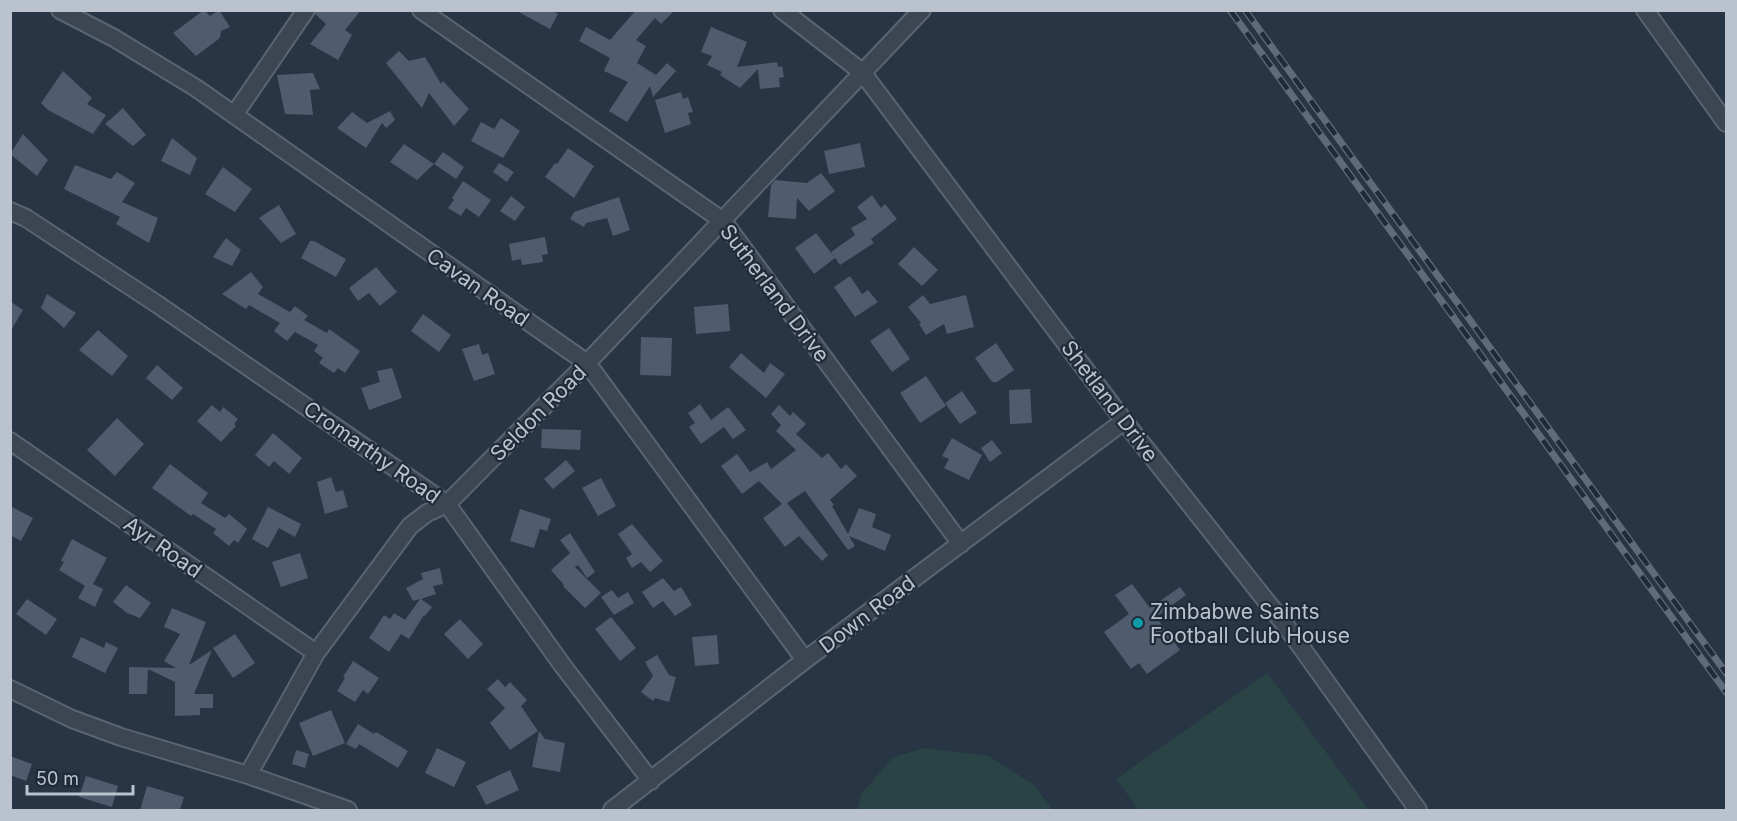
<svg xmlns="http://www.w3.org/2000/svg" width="1737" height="821" viewBox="0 0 1737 821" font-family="Inter,sans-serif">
<rect width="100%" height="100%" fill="#273544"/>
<!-- green -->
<path fill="#2a4345" d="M1267,673L1369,810H1139L1116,779Z
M925,748L989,756L1034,785L1053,810H857L862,793L893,757Z"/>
<!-- building -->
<path fill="#4e5c6d" d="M204,10L210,16L219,10L230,27L221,31L220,38L196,56L173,33Z
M316,10H361L345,30L352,35L338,60L310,44L326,24L315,14Z
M515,10H551L558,14L550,29Z
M636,10H675L661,24L655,18L636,40L646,46L637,63L656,75L667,63L676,71L653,97L650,86L627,122L609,111L628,82L604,71L610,58L579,41L586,27L610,40Z
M711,27L747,42L737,67L777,62L778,67L782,66L784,77L779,78L780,87L760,89L758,69L740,88L720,75L722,72L707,65L712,56L701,52Z
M399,51L409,61L425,57L441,84L443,81L469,109L454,126L429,93L422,108L386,63Z
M63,71L92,98L87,104L106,115L93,134L48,110L41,103Z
M313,73L320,89L310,90L313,115L285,114L277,75Z
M681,92L683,99L688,97L693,112L688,113L691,124L665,133L655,100Z
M123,108L146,135L133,146L105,124Z
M390,111L395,120L386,128L382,123L366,148L337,128L352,112L367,123Z
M501,118L520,131L503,158L471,141L481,122L494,129Z
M23,134L48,160L37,176L10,154Z
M172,138L197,158L190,175L161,161Z
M860,143L865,167L829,174L824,151Z
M404,144L434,164L417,180L390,162Z
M568,148L594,166L574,198L545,177L555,163L557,164Z
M443,152L464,167L456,179L434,164Z
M499,163L514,172L507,182L493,172Z
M75,165L111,179L117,172L135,183L122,202L158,218L149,243L116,224L120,217L64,189Z
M223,167L252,189L235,212L205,194Z
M821,173L835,191L809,211L797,198L796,219L768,217L771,185L775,180L807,183Z
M463,181L491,200L479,217L466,208L461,216L448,208L454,200L452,198Z
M872,195L881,208L885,204L897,219L871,239L874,243L840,265L831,252L855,235L851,228L867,219L857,207Z
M511,196L525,207L515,221L500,211Z
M619,197L630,230L613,236L607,218L586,223L584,227L570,219L574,212Z
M279,205L296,234L281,243L259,218Z
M816,233L835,258L814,274L795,248Z
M545,237L548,254L542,255L543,262L522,265L521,259L512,261L509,244Z
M226,238L241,250L232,266L213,257Z
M310,241H314L346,259L336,277L301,258Z
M914,247L938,270L922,286L898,264Z
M376,267L397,292L380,306L369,293L358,301L349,288Z
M251,272L263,287L258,294L290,312L295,306L308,316L304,320L327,333L329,329L360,351L345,373L338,368L334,373L319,363L323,358L314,351L318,345L295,332L287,341L274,331L280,323L249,305L246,309L222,294Z
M850,276L862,294L868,290L878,302L855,317L834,287Z
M47,294L76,313L64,328L41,308Z
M923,295L930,304L966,295L974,327L947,334L944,324L926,335L919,324L921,323L908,307Z
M10,301L23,310L10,332Z
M728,304L730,331L696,334L694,307Z
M423,314L451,335L439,352L411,331Z
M889,328L910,359L892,372L870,341Z
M98,330L128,356L112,376L79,350Z
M641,337L672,338L671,376L640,375Z
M996,343L1014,370L997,382H992L975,358Z
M479,344L482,355L488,353L495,374L474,381L462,349Z
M741,353L764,373L770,363L785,374L766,398L729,367Z
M157,365L183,388L172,400L146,378Z
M392,368L402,398L369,410L361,388L380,382L377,371Z
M926,376L946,406L920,423L900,393Z
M1030,389L1032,423L1010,424L1009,390Z
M962,391L977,413L960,424L945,403Z
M700,404L711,420L728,407L746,430L733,439L724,427L701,444L689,427L695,423L688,413Z
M212,405L220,412L223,407L238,419L234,424L236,426L221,442L197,421Z
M779,405L790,416L793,412L806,424L796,434L822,458L828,453L841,469L846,464L857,476L830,500L834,505L832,506L848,534L859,508L876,514L872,527L891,535L885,551L849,536L855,546L848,550L805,491L787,503L828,555L822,561L799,536L785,547L763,518L782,504L759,481L742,494L721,466L737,454L750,472L767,462L771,469L796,450L776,431L781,425L771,414Z
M117,418L144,444L115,476L87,450Z
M542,429L581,430L580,450L541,448Z
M273,433L302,458L289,474L274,461L269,467L255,455Z
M952,438L982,455L969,480L944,468L949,459L942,456Z
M992,440L1002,453L990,462L981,448Z
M566,460L575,471L553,489L544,479Z
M170,464L208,493L201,503L225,518L229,514L247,529L238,543L234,540L229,546L213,533L216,529L193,514L191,516L152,488Z
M331,477L336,492L343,490L348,507L325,514L317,482Z
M601,478L616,506L598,516L582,488Z
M10,506L33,518L21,541L10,535Z
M268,507L301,524L295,537L279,528L268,548L252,539Z
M520,509L551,519L547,531L540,529L534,548L510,541Z
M632,524L663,561L650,572L641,562L632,568L626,558L632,554L618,534Z
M570,533L595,572L587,578L578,565L575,567L601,593L585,608L563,586L564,585L551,570L570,553L560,540Z
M72,539L107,558L93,584L103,589L95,607L78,598L85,586L59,570L64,562L61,561Z
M300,553L308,578L281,587L272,562Z
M440,568L443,584L433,586L436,594L421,599L432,607L425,616L424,615L409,639L401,634L389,652L369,638L384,615L390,619L394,613L405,620L420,599L413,601L406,588L423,579L421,573Z
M663,578L674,591L681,587L692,605L675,616L663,601L653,608L642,592Z
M1132,584L1150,608L1180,587L1186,595L1156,617L1180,650L1147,674L1139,663L1131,669L1104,632L1129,614L1115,595Z
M126,585L151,603L140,618L127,613L113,602Z
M612,590L618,598L628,592L634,603L614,615L601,597Z
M27,599L57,619L46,635L16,614Z
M172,608L206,622L189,665L212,650L194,694H213V708H200V715L175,716V682L148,669L147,694H129V667L176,668L164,661L180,634L164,627Z
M611,617L636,648L620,661L595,629Z
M460,619L483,644L468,659L444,634Z
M235,634L255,663L233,678L213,648Z
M717,635L719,664L695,666L692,637Z
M81,637L104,648L106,642L118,648L105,673L72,657Z
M657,655L669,675L676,677L669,702L655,698L653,701L641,692L653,676L645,662Z
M353,661L379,678L368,694L363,690L355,702L337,691L345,678L343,677Z
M498,679L505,687L510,682L527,700L521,706L538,731L510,750L490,723L505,708L487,689Z
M331,710L345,743L313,756L299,723Z
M358,724L374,734L376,732L408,751L398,768L359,744L356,749L346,744Z
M539,731L545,739L565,743L560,772L532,767Z
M437,748L466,762L454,787L425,773Z
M296,750L309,754L305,768L292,764Z
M10,756L32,764L26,781L10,775Z
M510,770L519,790L486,805L476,786Z
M86,776L118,786L112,807L79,797Z
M147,786L184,797L180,810H140Z"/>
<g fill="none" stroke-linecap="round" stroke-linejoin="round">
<defs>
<path id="minor" d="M60,10L114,38L196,88L587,363L805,660
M421,10L723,221L961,544
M782,10L862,72L1124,421L1286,626L1418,810
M1645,10L1726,123
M234,115L306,10
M10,211L26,218L157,304L447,504L563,666L651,781
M10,441L316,653
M10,689L72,719L121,737L248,775L348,810
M248,775L316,653L410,526L427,513L447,504L587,363L922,10
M612,810L805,660L1124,421"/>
</defs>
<!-- minor casing -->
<use href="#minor" stroke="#5a6471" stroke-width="20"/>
<!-- minor -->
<use href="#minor" stroke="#3c4653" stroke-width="16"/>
<defs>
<path id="rail" d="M1230,10L1726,692
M1245,10L1726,673"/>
</defs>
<!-- rail casing -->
<use href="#rail" stroke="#5e6b7a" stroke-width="7"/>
<!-- rail -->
<use href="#rail" stroke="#202b39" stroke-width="4.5" stroke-dasharray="14" stroke-linecap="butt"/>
</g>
<!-- markers -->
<circle fill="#0f9aa8" stroke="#202b39" stroke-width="2" cx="1138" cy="623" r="6"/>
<g text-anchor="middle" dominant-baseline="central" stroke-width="4.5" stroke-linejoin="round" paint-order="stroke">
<!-- street labels -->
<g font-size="21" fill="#b9c2cd" stroke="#202b39">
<text transform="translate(478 287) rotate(35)">Cavan Road</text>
<text transform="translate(775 293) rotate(53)">Sutherland Drive</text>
<text transform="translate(1110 401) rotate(53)">Shetland Drive</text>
<text transform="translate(538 413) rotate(-45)">Seldon Road</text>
<text transform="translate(372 452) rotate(35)">Cromarthy Road</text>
<text transform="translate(163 547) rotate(35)">Ayr Road</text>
<text transform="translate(867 614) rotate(-37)">Down Road</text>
</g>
<!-- poi labels -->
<g font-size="21" fill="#b9c2cd" stroke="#202b39" text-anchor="start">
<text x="1150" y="611">Zimbabwe Saints<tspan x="1150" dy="24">Football Club House</tspan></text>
</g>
</g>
<!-- border -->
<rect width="1737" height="821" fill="none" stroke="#b9c2cd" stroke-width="24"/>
<!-- scale -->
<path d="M27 785v9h106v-9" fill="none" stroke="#b9c2cd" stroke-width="3"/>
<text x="36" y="785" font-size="18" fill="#b9c2cd" stroke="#202b39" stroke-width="4.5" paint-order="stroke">50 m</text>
</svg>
